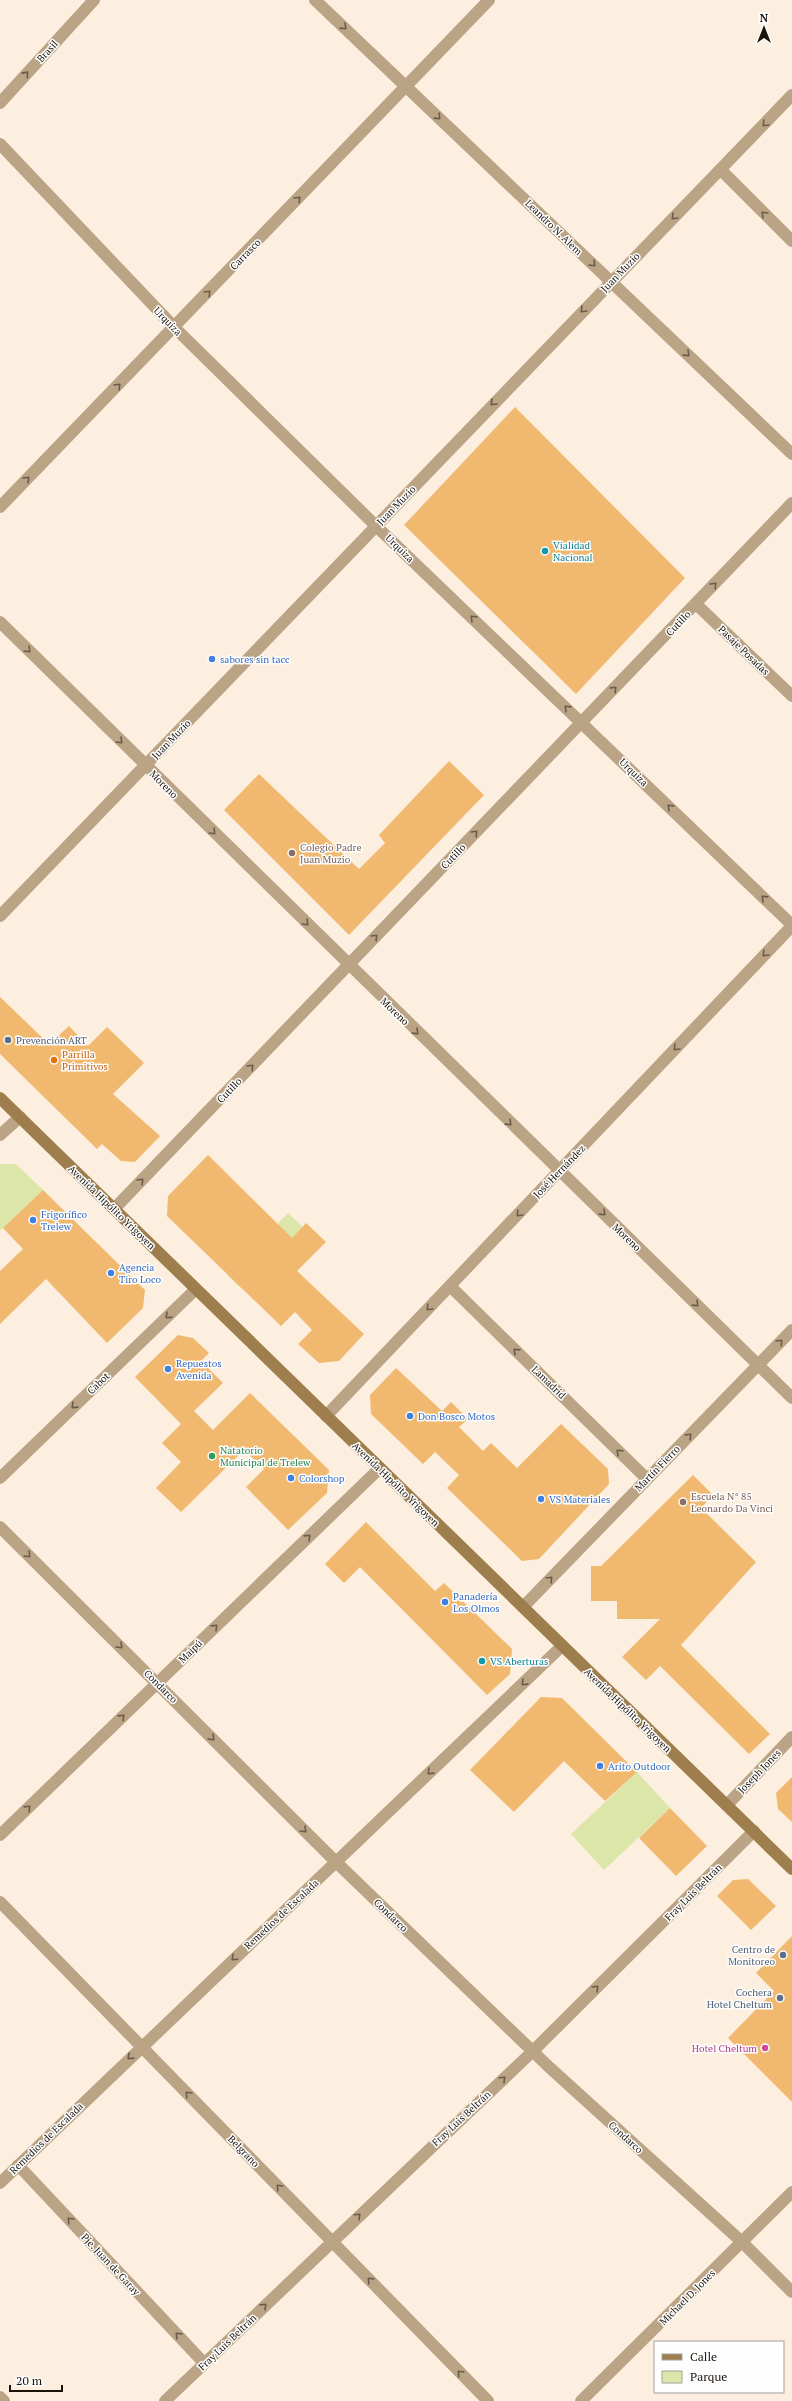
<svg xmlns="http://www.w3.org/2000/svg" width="792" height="2401" font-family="'PT Serif',serif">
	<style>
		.green { fill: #dce6a9 }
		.building { fill: #f1b96f }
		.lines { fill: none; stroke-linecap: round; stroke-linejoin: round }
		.minor { stroke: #bba485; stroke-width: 12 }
		.tertiary { stroke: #bba485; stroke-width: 12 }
		.secondary { stroke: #9f7e4e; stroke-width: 12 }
		.oneway { stroke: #6b5c48 }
		.culture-dot { fill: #0f9aa8; stroke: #fefefe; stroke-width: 1.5 }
		.shop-dot { fill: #3f7fe0; stroke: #fefefe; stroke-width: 1.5 }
		.education-dot { fill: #8d6e63; stroke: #fefefe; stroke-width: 1.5 }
		.service-dot { fill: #5c6f8a; stroke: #fefefe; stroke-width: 1.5 }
		.food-dot { fill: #e8710a; stroke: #fefefe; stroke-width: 1.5 }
		.leisure-dot { fill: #2e9e5b; stroke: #fefefe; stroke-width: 1.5 }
		.hotel-dot { fill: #d1479c; stroke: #fefefe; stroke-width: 1.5 }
		.labels { text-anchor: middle; stroke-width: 3; stroke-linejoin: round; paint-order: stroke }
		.street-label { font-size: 10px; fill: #1b140b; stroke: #fefefe }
		.culture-label { font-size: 10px; fill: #0d838f; stroke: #fefefe; text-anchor: start }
		.shop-label { font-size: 10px; fill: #366cbe; stroke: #fefefe; text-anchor: start }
		.education-label { font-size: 10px; fill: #785e54; stroke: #fefefe; text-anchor: start }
		.service-label { font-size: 10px; fill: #4e5e75; stroke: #fefefe; text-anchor: end }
		.food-label { font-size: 10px; fill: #c56008; stroke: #fefefe; text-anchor: start }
		.leisure-label { font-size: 10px; fill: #27864d; stroke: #fefefe; text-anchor: start }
		.hotel-label { font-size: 10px; fill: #b23c85; stroke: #fefefe; text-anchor: end }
	</style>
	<rect width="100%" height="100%" fill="#fcefdf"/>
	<path class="green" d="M0,1164H16L43,1190L0,1231Z
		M288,1213L303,1227L242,1289L227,1275Z
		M637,1772L670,1808L604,1870L571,1834Z"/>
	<path class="building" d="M515,407L685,578L576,694L404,525Z
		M449,761L484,795L349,935L224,810L259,774L359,869L385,843L379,835Z
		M0,997L49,1044L69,1026L88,1046L107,1027L144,1063L113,1094L160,1136L135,1162L121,1161L102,1144L97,1149L0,1054Z
		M208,1155L292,1238L306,1223L326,1242L297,1271L364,1334L339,1361L319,1363L298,1344L312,1330L295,1312L281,1326L167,1216L168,1196Z
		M43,1190L145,1290L143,1308L107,1343L46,1279L0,1324V1271L23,1249L3,1228Z
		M178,1335L193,1338L209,1353L201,1361L223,1383L194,1411L213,1430L250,1393L329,1470L327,1493L288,1530L246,1487L264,1469L244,1450L181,1512L156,1488L181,1462L162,1443L181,1424L135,1377Z
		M396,1368L442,1411L451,1402L468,1419L459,1427L483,1451L491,1443L517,1468L561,1424L608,1469L609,1484L539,1559L522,1561L447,1488L459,1475L435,1452L423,1464L371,1414L370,1395Z
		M693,1475L713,1495L701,1508L756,1562L681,1645L770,1734L749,1754L660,1666L646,1680L622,1657L660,1619H617V1601H591V1566H601Z
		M366,1522L435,1591L444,1583L512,1649L510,1674L487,1695L360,1567L344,1583L325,1564Z
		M541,1697L562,1698L637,1772L605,1801L564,1761L514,1812L470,1770Z
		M792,1777V1822L778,1809L776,1793Z
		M670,1808L707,1846L676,1876L639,1838Z
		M748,1879L776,1906L751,1930L717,1896L733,1880Z
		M792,1936V2102L728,2038L774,1991L756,1973Z"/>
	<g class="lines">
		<path class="minor" d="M315,0L792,454
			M0,103L94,0
			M0,144L175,328L376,526L792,925
			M721,170L792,241
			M0,507L489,0
			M696,604L792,696
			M0,622L792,1398
			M0,916L792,95
			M0,1135L20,1117
			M114,1209L792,503
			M450,1286L647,1479
			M326,1416L792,926
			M0,1478L196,1289
			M0,1527L336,1862L549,2067L742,2242L792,2292
			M523,1607L792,1330
			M727,1805L792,1737
			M0,1835L380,1468
			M0,1902L488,2401
			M18,2165L204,2363
			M0,2183L562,1646
			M0,2397L4,2401
			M165,2401L533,2051L754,1831"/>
		<path class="tertiary" d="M581,2401L792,2192"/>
		<path class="secondary" d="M0,1098L792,1869"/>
	</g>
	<defs><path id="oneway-chevron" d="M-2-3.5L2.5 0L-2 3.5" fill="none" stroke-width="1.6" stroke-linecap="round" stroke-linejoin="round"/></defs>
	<g class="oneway">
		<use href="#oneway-chevron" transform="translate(344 27) rotate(44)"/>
		<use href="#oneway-chevron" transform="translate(26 74) rotate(-48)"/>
		<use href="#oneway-chevron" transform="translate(438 117) rotate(44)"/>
		<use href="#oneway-chevron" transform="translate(765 124) rotate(134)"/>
		<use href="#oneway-chevron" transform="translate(298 199) rotate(-46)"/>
		<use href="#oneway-chevron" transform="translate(764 214) rotate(-135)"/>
		<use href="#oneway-chevron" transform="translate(674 217) rotate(135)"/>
		<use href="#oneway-chevron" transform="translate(593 264) rotate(44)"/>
		<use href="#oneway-chevron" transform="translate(208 293) rotate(-46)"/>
		<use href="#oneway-chevron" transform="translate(583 310) rotate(134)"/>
		<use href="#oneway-chevron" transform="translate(687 354) rotate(44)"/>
		<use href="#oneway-chevron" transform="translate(118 386) rotate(-46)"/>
		<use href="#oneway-chevron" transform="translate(493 403) rotate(134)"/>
		<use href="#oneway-chevron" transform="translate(27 479) rotate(-46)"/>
		<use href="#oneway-chevron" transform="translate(714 585) rotate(-47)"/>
		<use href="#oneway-chevron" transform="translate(473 618) rotate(-136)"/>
		<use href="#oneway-chevron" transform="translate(28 650) rotate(45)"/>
		<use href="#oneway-chevron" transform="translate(614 689) rotate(-46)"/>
		<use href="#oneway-chevron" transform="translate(567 708) rotate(-136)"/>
		<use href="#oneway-chevron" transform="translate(120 741) rotate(45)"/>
		<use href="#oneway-chevron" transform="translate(670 807) rotate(-136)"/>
		<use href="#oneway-chevron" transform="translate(213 832) rotate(45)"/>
		<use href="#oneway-chevron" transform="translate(475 833) rotate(-46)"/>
		<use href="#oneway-chevron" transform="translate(764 898) rotate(-136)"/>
		<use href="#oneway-chevron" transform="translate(306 923) rotate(45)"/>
		<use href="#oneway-chevron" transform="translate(375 937) rotate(-46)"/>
		<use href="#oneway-chevron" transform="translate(765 954) rotate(134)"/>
		<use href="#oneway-chevron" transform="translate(416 1032) rotate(44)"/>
		<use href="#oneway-chevron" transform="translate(676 1048) rotate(134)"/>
		<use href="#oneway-chevron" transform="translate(251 1067) rotate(-46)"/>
		<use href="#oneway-chevron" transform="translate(509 1123) rotate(44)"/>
		<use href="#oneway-chevron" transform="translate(141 1181) rotate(-46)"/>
		<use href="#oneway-chevron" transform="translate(603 1213) rotate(44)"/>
		<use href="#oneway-chevron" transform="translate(519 1214) rotate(134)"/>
		<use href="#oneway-chevron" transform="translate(696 1304) rotate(44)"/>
		<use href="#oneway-chevron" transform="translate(429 1308) rotate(134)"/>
		<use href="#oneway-chevron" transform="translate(168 1316) rotate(136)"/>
		<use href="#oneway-chevron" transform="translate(780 1342) rotate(-46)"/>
		<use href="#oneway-chevron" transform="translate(516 1351) rotate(-136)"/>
		<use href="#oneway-chevron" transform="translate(74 1406) rotate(136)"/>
		<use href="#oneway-chevron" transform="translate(689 1436) rotate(-46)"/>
		<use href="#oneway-chevron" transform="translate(619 1452) rotate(-136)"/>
		<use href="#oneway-chevron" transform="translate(308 1537) rotate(-44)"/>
		<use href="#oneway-chevron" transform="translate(28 1555) rotate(45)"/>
		<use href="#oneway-chevron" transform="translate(550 1579) rotate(-46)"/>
		<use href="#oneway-chevron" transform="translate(215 1627) rotate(-44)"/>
		<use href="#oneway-chevron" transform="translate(120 1646) rotate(45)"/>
		<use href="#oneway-chevron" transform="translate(524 1683) rotate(136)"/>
		<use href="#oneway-chevron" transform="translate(122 1717) rotate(-44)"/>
		<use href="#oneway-chevron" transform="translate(212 1738) rotate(45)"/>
		<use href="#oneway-chevron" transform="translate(430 1772) rotate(136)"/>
		<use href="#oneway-chevron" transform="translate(28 1808) rotate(-44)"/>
		<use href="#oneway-chevron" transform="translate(304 1830) rotate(45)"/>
		<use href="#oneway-chevron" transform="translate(234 1958) rotate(137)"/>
		<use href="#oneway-chevron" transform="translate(596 1988) rotate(-45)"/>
		<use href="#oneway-chevron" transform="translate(130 2057) rotate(136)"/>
		<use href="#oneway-chevron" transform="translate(503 2079) rotate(-43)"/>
		<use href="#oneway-chevron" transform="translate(188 2094) rotate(-134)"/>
		<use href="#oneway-chevron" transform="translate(279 2187) rotate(-134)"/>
		<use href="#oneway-chevron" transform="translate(358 2216) rotate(-43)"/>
		<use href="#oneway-chevron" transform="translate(70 2220) rotate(-133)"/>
		<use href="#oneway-chevron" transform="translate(370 2280) rotate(-134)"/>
		<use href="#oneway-chevron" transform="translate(264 2306) rotate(-44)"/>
		<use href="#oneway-chevron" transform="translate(178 2335) rotate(-133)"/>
		<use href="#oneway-chevron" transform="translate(460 2373) rotate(-134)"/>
	</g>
	<g class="culture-dot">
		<circle cx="545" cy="551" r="4"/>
		<circle cx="482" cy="1661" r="4"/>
	</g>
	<g class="shop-dot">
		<circle cx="212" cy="659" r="4"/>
		<circle cx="33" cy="1220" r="4"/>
		<circle cx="111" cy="1273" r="4"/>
		<circle cx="168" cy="1369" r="4"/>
		<circle cx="410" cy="1416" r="4"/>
		<circle cx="291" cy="1478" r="4"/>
		<circle cx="541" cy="1499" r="4"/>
		<circle cx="445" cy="1602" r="4"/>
		<circle cx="600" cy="1766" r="4"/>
	</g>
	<g class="education-dot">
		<circle cx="292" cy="853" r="4"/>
		<circle cx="683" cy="1502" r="4"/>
	</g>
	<g class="service-dot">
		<circle cx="8" cy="1040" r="4"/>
		<circle cx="783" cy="1955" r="4"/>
		<circle cx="780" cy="1998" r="4"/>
	</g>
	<circle class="food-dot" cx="54" cy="1060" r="4"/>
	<circle class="leisure-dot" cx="212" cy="1456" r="4"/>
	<circle class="hotel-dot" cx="765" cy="2048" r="4"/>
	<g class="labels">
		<g class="street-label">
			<text transform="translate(47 51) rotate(-48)" y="4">Brasil</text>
			<text transform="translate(554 227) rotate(44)" y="4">Leandro N. Alem</text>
			<text transform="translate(245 254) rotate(-46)" y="4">Carrasco</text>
			<text transform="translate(620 272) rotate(-46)" y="4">Juan Muzio</text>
			<text transform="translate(168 321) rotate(46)" y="4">Urquiza</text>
			<text transform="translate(396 505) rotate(-46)" y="4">Juan Muzio</text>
			<text transform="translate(400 548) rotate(44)" y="4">Urquiza</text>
			<text transform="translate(678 623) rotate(-46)" y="4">Cutillo</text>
			<text transform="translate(744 650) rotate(44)" y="4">Pasaje Posadas</text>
			<text transform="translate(171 739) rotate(-46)" y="4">Juan Muzio</text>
			<text transform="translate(634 772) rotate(44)" y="4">Urquiza</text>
			<text transform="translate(164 784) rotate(45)" y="4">Moreno</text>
			<text transform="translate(453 856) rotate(-46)" y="4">Cutillo</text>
			<text transform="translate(395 1011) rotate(44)" y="4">Moreno</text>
			<text transform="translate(229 1090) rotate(-46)" y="4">Cutillo</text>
			<text transform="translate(559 1171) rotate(-46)" y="4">José Hernández</text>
			<text transform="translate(112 1207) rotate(44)" y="4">Avenida Hipólito Yrigoyen</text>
			<text transform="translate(627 1237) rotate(44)" y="4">Moreno</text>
			<text transform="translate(549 1382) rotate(44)" y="4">Lamadrid</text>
			<text transform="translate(98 1383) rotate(-44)" y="4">Cabot</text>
			<text transform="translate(657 1468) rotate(-46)" y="4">Martín Fierro</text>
			<text transform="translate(396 1484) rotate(44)" y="4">Avenida Hipólito Yrigoyen</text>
			<text transform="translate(190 1651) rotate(-44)" y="4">Maipú</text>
			<text transform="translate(161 1686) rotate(45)" y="4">Condarco</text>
			<text transform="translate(628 1710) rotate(44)" y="4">Avenida Hipólito Yrigoyen</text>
			<text transform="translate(759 1771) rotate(-46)" y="4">Joseph Jones</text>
			<text transform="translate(693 1892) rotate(-45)" y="4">Fray Luis Beltrán</text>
			<text transform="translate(281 1914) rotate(-43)" y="4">Remedios de Escalada</text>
			<text transform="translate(391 1915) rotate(44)" y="4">Condarco</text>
			<text transform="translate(461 2118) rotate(-43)" y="4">Fray Luis Beltrán</text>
			<text transform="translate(626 2137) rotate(42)" y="4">Condarco</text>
			<text transform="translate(46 2138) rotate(-44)" y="4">Remedios de Escalada</text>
			<text transform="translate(244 2151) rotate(46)" y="4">Belgrano</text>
			<text transform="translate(111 2264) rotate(47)" y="4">Pje. Juan de Garay</text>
			<text transform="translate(687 2297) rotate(-45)" y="4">Michael D. Jones</text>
			<text transform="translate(227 2342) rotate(-44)" y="4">Fray Luis Beltrán</text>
		</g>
		<g class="culture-label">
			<text x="553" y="549">Vialidad<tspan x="553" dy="12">Nacional</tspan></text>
			<text x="490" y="1665">VS Aberturas</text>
		</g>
		<g class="shop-label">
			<text x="220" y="663">sabores sin tacc</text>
			<text x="41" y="1218">Frigorífico<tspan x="41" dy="12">Trelew</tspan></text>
			<text x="119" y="1271">Agencia<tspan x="119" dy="12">Tiro Loco</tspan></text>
			<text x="176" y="1367">Repuestos<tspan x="176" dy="12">Avenida</tspan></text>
			<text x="418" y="1420">Don Bosco Motos</text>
			<text x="299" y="1482">Colorshop</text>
			<text x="549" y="1503">VS Materiales</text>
			<text x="453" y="1600">Panadería<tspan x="453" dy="12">Los Olmos</tspan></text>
			<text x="608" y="1770">Arito Outdoor</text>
		</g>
		<g class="education-label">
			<text x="300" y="851">Colegio Padre<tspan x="300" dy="12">Juan Muzio</tspan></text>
			<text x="691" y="1500">Escuela N° 85<tspan x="691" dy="12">Leonardo Da Vinci</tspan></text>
		</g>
		<g class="service-label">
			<text x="16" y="1044" text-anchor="start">Prevención ART</text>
			<text x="775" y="1953">Centro de<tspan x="775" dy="12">Monitoreo</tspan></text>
			<text x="772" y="1996">Cochera<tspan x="772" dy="12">Hotel Cheltum</tspan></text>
		</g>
		<g class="food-label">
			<text x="62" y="1058">Parrilla<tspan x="62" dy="12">Primitivos</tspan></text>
		</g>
		<g class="leisure-label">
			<text x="220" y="1454">Natatorio<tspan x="220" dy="12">Municipal de Trelew</tspan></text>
		</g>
		<g class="hotel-label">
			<text x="757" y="2052">Hotel Cheltum</text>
		</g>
	</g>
	<rect x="654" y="2341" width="130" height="52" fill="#fefefe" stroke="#a3a09d"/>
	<rect x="662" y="2354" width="20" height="6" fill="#9f7e4e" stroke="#a3a09d"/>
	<text x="690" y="2361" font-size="12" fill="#1b140b">Calle</text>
	<rect x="662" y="2371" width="20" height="12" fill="#dce6a9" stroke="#a3a09d"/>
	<text x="690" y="2381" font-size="12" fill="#1b140b">Parque</text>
	<g transform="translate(764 28)" stroke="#fefefe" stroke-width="3" paint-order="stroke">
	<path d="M0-3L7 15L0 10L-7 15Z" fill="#1b140b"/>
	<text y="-6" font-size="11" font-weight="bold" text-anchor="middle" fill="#1b140b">N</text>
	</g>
	<path d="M10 2385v6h52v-6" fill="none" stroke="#1b140b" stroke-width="2"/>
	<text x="16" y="2385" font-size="12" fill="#1b140b" stroke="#fefefe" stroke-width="3" paint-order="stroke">20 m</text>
</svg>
